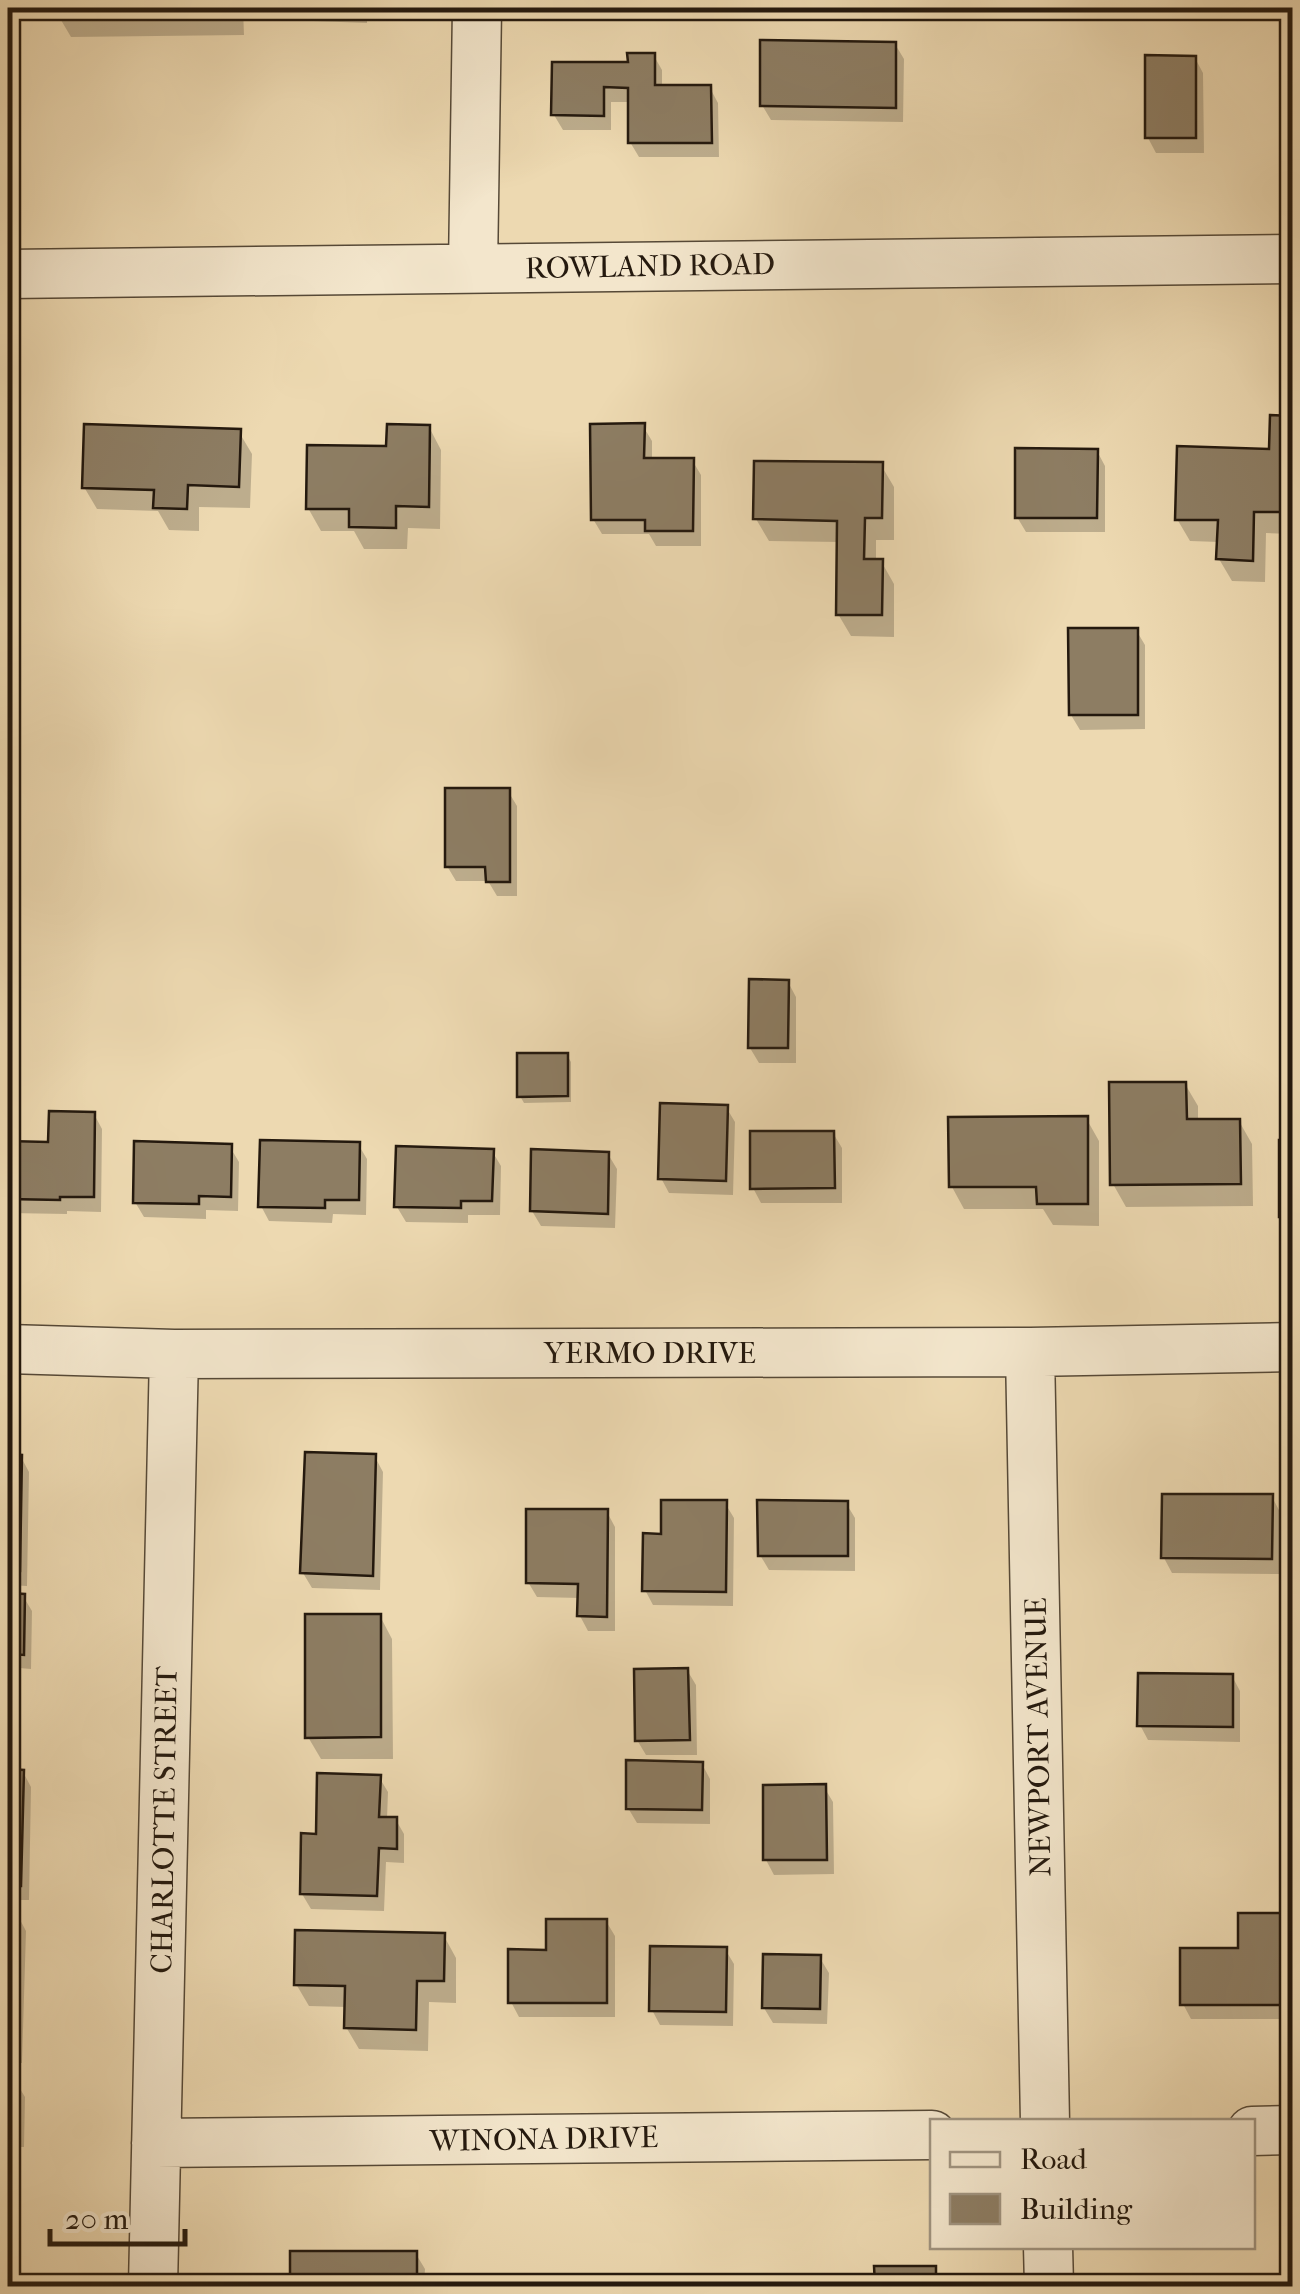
<svg xmlns="http://www.w3.org/2000/svg" width="1300" height="2294" font-family="'IM FELL French Canon',serif">
	<style>
		.shadow { fill: #0003 }
		.building { fill: #8d7d63; stroke: #24190e; stroke-width: 2.5 }
		.lines { fill: none; stroke-linecap: round; stroke-linejoin: round }
		.minor-casing { stroke: #564937; stroke-width: 51 }
		.minor { stroke: #f3e6cc; stroke-width: 48 }
		.labels { text-anchor: middle; stroke-width: 9; stroke-linejoin: round; paint-order: stroke }
		.street-label { font-size: 30px; fill: #24190e; stroke: #f3e6cc }
	</style>
	<rect width="100%" height="100%" fill="#edd9b1"/>
	<filter id="stains"><feTurbulence type="fractalNoise" baseFrequency=".002" numOctaves="4"/><feColorMatrix values="0 0 0 0 .2 0 0 0 0 .09 0 0 0 0 .02 0 0 0 .5 -.17"/></filter>
	<radialGradient id="worn" r=".72"><stop offset=".6" stop-color="#630" stop-opacity="0"/><stop offset="1" stop-color="#630" stop-opacity=".3"/></radialGradient>
	<path class="shadow" d="M58,8H243L244,35L71,37L58,15Z
		M305,8H367V23L313,21Z
		M895,44L904,59L903,122L771,120L762,105Z
		M654,56L662,70V88H710L718,103L719,157H639L630,142L631,102H611V130H563L554,115L630,65Z
		M1195,58L1203,73L1204,153H1156L1148,138Z
		M1272,418H1292V534L1266,533L1265,582L1232,581L1219,559V542L1190,541L1177,519L1272,452Z
		M643,426L652,441V461L692,460L701,475V546H656L649,534H602L593,519Z
		M429,427L441,450L440,529L408,528L407,549H364L354,531H321L308,508L389,448Z
		M239,432L252,454L250,508L199,507V531L169,530L158,511L97,509L84,487Z
		M1097,451L1105,466V532H1026L1017,517Z
		M881,465L894,487V540H876V561H881L894,584V637L851,636L838,614L839,542L769,541L756,519Z
		M1136,630L1145,645V729L1080,730L1071,715Z
		M508,791L517,806V896H497L488,881H456L447,866Z
		M788,982L796,997V1063H759L750,1048Z
		M567,1055L571,1062V1102L524,1103L520,1096Z
		M1185,1084L1198,1106V1122L1239,1121L1252,1144L1253,1206L1126,1207L1113,1184Z
		M726,1107L735,1122L733,1195L669,1193L661,1178Z
		M94,1114L102,1129L101,1212L67,1211V1214L8,1213V1144H51Z
		M1086,1118L1099,1141V1226L1053,1225L1043,1209H964L952,1187Z
		M833,1133L842,1148V1203H761L753,1188Z
		M1281,1143H1292V1232H1290L1282,1217Z
		M358,1144L367,1159L366,1215L333,1214L332,1223L269,1221L261,1206Z
		M230,1147L239,1162L238,1211L206,1210V1219L144,1217L135,1202Z
		M492,1151L501,1166L500,1215H468V1223L406,1222L397,1207Z
		M608,1154L617,1169L615,1228L541,1226L532,1211Z
		M8,1457H21L29,1472L27,1586L8,1585Z
		M375,1457L383,1472L380,1590L312,1588L303,1573Z
		M1272,1497L1280,1512V1574L1172,1573L1164,1558Z
		M725,1503L734,1518L733,1606L653,1605L645,1590Z
		M846,1503L855,1518V1571L769,1570L760,1555Z
		M607,1512L615,1527V1631H588L580,1616V1598L537,1597L528,1582Z
		M8,1596H23L32,1611L31,1669L19,1668L17,1740H8Z
		M380,1616L392,1639L393,1759H321L308,1737Z
		M687,1670L696,1685L697,1755H646L637,1740Z
		M1232,1676L1240,1691V1742L1148,1740L1140,1725Z
		M702,1764L710,1779V1824L637,1823L628,1808Z
		M8,1772H23L31,1787L29,1900H8Z
		M379,1777L388,1792L387,1819L396,1820L404,1834V1863L386,1862L384,1911L311,1909L302,1894L319,1836Z
		M824,1787L833,1802L834,1874L774,1875L766,1860Z
		M8,1915L18,1916L26,1931L22,2063H8Z
		M1281,1915L1289,1930L1292,2019H1191L1183,2004Z
		M606,1921L615,1936V2017H519L511,2002L549,1952Z
		M444,1936L456,1958V2003L429,2002L428,2051L359,2049L346,2027L347,2007L309,2006L296,1984Z
		M725,1949L734,1964L733,2026L660,2025L652,2010Z
		M820,1958L829,1973L827,2024L773,2023L764,2008Z
		M8,2082H16L25,2097L24,2147H19L17,2228L8,2227Z
		M8,2237L16,2252V2286H8Z
		M293,2253L416,2254L425,2269L424,2286H293Z
		M935,2268L943,2286H877V2269Z"/>
	<path class="building" d="M56,8H232V13L56,15Z
		M760,40L896,42V108L760,106Z
		M627,53H655V85H711L712,143H628V88L604,87V116L551,115L552,62H628Z
		M1145,55L1196,56V138H1145Z
		M1270,415L1292,416V512H1254L1253,561L1216,559L1218,520H1175L1177,446L1269,449Z
		M645,423L644,458H694L693,531H645V520H591L590,424Z
		M84,424L241,429L239,487L188,485L187,509L153,508L154,490L82,488Z
		M387,424L430,425L429,507L396,506V528L349,527V509H306L307,445L386,446Z
		M1015,448L1098,449L1097,518H1015Z
		M754,461L883,462L882,518H865L864,559H883L882,615H836L837,521L753,519Z
		M1292,538V639H1290Z
		M1068,628H1138V715H1069Z
		M445,788H510V882H486L485,867H445Z
		M749,979L789,980L788,1048H748Z
		M517,1053H568V1096L517,1097Z
		M1109,1082H1186L1187,1119H1240L1241,1184L1110,1185Z
		M660,1103L728,1105L726,1181L658,1179Z
		M49,1111L95,1112L94,1197H60V1200L8,1199V1141L48,1142Z
		M1088,1116V1204H1037L1036,1187H949L948,1117Z
		M750,1131H834L835,1188L750,1189Z
		M260,1140L360,1142L359,1200H325V1208L258,1207Z
		M1279,1140H1292V1217H1279Z
		M134,1141L232,1144L231,1197L199,1196V1204L133,1203Z
		M396,1146L494,1149L492,1201H461V1208L394,1207Z
		M531,1149L609,1152L608,1214L530,1211Z
		M305,1452L376,1454L373,1576L300,1573Z
		M8,1454L22,1455L20,1571H8Z
		M1162,1494H1273L1272,1559L1161,1558Z
		M661,1500H727L726,1592L642,1591L643,1533L661,1534Z
		M757,1500L848,1501V1556H758Z
		M526,1509H608L607,1617L577,1616L578,1584L526,1583Z
		M8,1593L25,1594L24,1655L12,1654L10,1726H8Z
		M305,1614H381V1737L305,1738Z
		M688,1668L690,1740L635,1741L634,1669Z
		M1138,1673L1233,1674V1727L1137,1726Z
		M626,1760L703,1762L702,1810L626,1809Z
		M8,1769L24,1770L21,1886H8Z
		M317,1773L381,1775L379,1817H397V1849L379,1848L377,1896L300,1894L301,1833L316,1834Z
		M826,1784L827,1860H763V1785Z
		M8,1913H19L15,2049H8Z
		M1238,1913H1282V1971H1292V2005H1180V1948H1238Z
		M546,1919H607V2003H508V1949L546,1950Z
		M295,1930L445,1933L444,1981H417L416,2030L344,2028L345,1986L294,1985Z
		M650,1946L727,1947L726,2012L649,2011Z
		M763,1954L821,1955L820,2009L762,2008Z
		M8,2079L18,2080L17,2133H12L10,2213H8Z
		M290,2251H417V2286H290Z
		M874,2266H936V2286H875Z
		M1158,2283L1251,2284V2286H1158Z"/>
	<g class="lines">
		<g class="minor-casing">
			<path id="minor" d="M473,268L477,8
				M8,274L1292,259
				M8,1349L174,1354L1030,1352L1292,1347
				M1030,1352L1045,2122
				M1252,2131L1292,2130
				M156,2143L932,2135
				M1048,2246L1049,2286
				M153,2286L174,1354"/>
		</g>
		<use href="#minor" class="minor"/>
	</g>
	<g class="labels">
		<g class="street-label">
			<text transform="translate(650 266) rotate(-1)" y="10">ROWLAND ROAD</text>
			<text x="650" y="1363">YERMO DRIVE</text>
			<text transform="translate(1038 1737) rotate(-91)" y="10">NEWPORT AVENUE</text>
			<text transform="translate(164 1820) rotate(-89)" y="10">CHARLOTTE STREET</text>
			<text transform="translate(544 2139) rotate(-1)" y="10">WINONA DRIVE</text>
		</g>
	</g>
	<rect width="1300" height="2294" fill="none" stroke="#edd9b1" stroke-width="40"/>
	<rect x="10" y="10" width="1280" height="2274" fill="none" stroke="#24190e" stroke-width="5"/>
	<rect x="20" y="20" width="1260" height="2254" fill="none" stroke="#24190e" stroke-width="2.5"/>
	<rect x="930" y="2119" width="325" height="130" fill="#f3e6cc" stroke="#a09480" stroke-width="2.5"/>
	<rect x="950" y="2152" width="50" height="15" fill="#f3e6cc" stroke="#a09480" stroke-width="2.5"/>
	<text x="1020" y="2169" font-size="30" fill="#24190e">Road</text>
	<rect x="950" y="2194" width="50" height="30" fill="#8d7d63" stroke="#a09480" stroke-width="2.5"/>
	<text x="1020" y="2219" font-size="30" fill="#24190e">Building</text>
	<path d="M50 2229v15h135v-15" fill="none" stroke="#24190e" stroke-width="5"/>
	<text x="65" y="2229" font-size="30" fill="#24190e" stroke="#f3e6cc" stroke-width="8" paint-order="stroke">20 m</text>
	<rect width="100%" height="100%" filter="url(#stains)"/>
	<rect width="100%" height="100%" fill="url(#worn)"/>
</svg>
